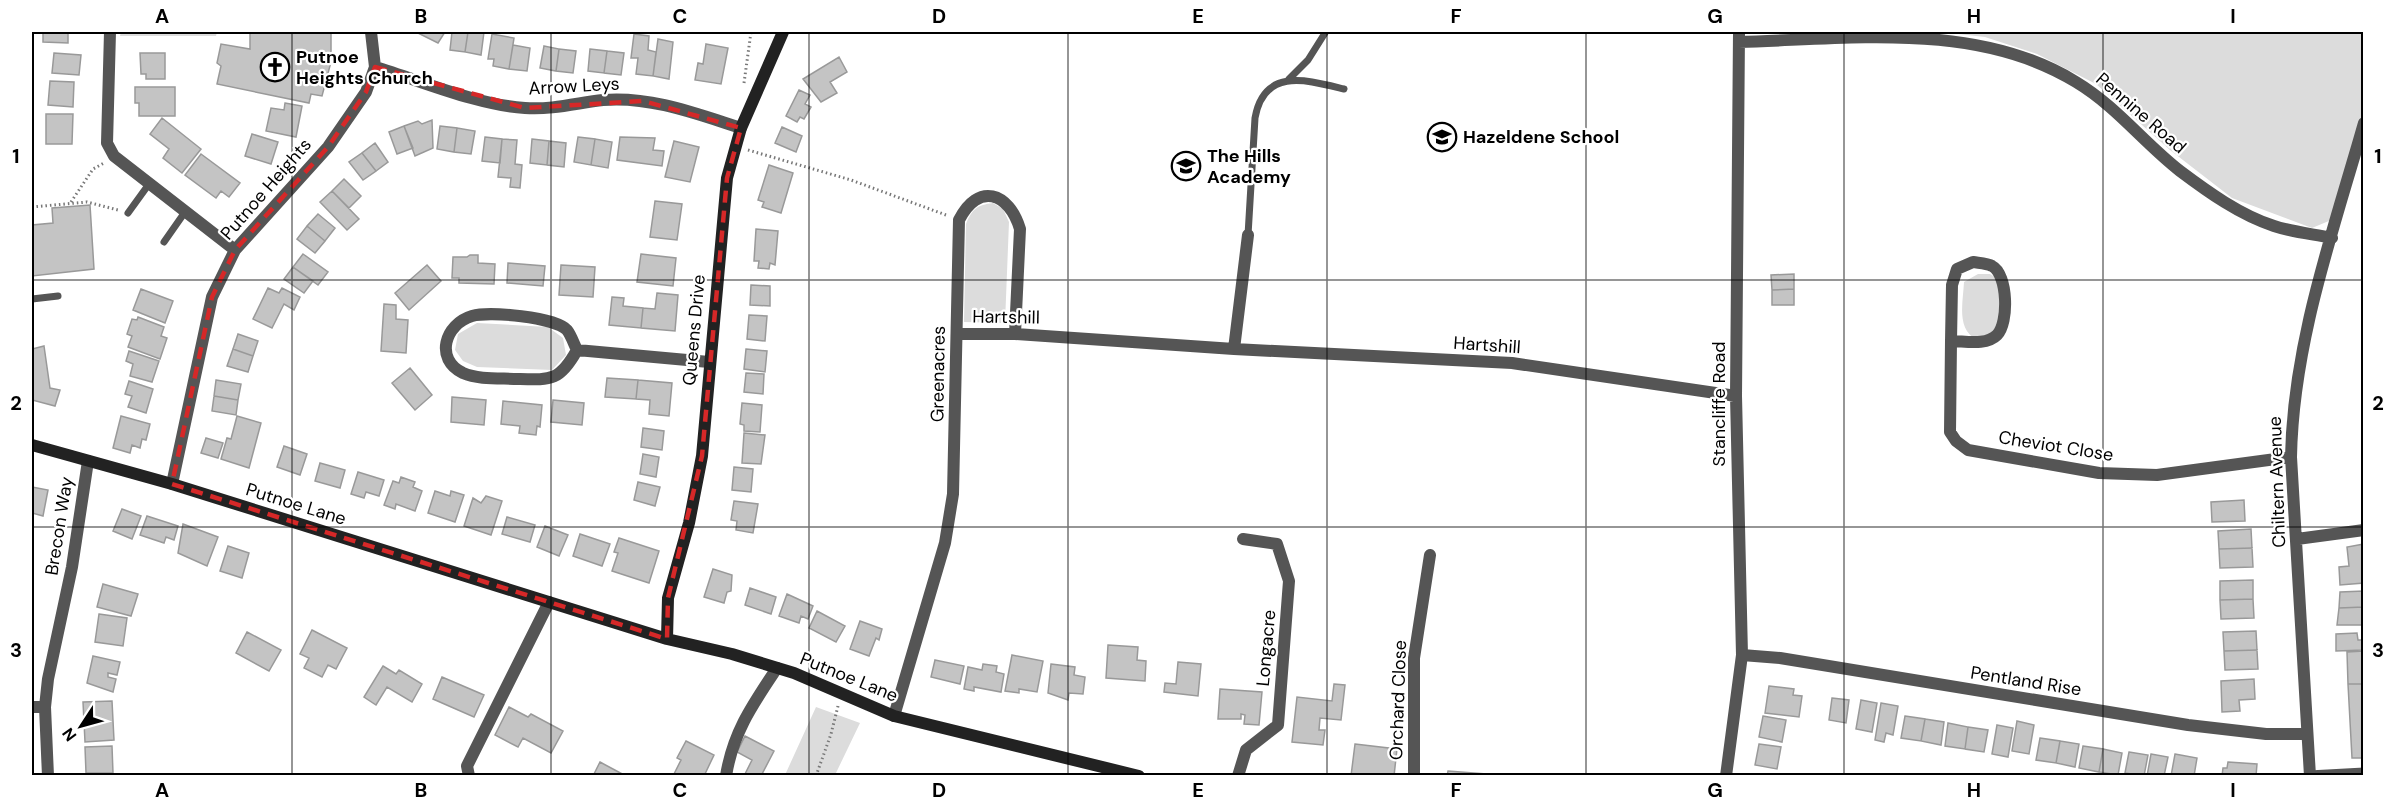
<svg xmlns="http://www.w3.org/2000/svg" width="2395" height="807" font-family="'DM Sans',sans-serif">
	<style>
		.green { fill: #dcdcdc }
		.building { fill: #c4c4c4; stroke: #999; stroke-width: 1.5 }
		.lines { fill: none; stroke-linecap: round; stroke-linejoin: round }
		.path { stroke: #777; stroke-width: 3; stroke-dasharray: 1.5 3; stroke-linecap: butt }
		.lane { stroke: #555; stroke-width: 7 }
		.street { stroke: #555; stroke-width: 12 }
		.secondary { stroke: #222; stroke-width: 12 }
		.marked { fill: none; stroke: #d62828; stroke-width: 4.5; stroke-dasharray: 12 8; stroke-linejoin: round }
		.grid { fill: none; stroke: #000; stroke-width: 1.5; stroke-opacity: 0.55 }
		.labels { text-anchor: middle; stroke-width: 4.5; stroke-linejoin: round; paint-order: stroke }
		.poi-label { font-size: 18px; font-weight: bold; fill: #000; stroke: #fff; text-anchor: start }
		.street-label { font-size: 18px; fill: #000; stroke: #fff }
		.neatline { fill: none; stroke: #000; stroke-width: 2 }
		.grid-label { font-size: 20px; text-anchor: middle; font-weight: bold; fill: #000 }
	</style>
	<rect width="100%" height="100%" fill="#fff"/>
	<path class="green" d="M121,32H217L216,36H120Z
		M1941,32H2363V111L2336,218L2312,228L2232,198L2170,150L2096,84L2037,54L1985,37Z
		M993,203L1003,209L1009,222L1005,323L964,322L966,224C972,209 977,205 993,203Z
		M1978,274H1990L2000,280L2001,330L1977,340C1956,329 1963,303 1964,282Z
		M477,323L548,327L563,338L566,355L552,370L477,367L463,361L455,350L458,334Z
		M816,707L860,723L835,775H785Z"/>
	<path class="building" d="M43,32H68V43L43,42Z
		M250,32H331V62L322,96L311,94L309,103L217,84L221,66L217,63L221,44L250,49Z
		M416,32H445L438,43Z
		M452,32H468L465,52L450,50Z
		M468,32H484L481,55L465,52Z
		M492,34L514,38L509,69L493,66L494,59H488Z
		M634,34L649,36L648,50L656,52L653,76L636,74L638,58H631Z
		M658,39L673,42L669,79L653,76Z
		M706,44L728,48L721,84L695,80L698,63L703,64Z
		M513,45L530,48L527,71L509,69Z
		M544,46L559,49L556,71L540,68Z
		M559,49L576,51L573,73L556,71Z
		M590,49L607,51L604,73L588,71Z
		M607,51L624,53L621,75L604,73Z
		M54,53L81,55L79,75L52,73Z
		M140,53H165V79H146V74H141Z
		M839,57L847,72L830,82L837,93L821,102L803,79Z
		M50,81L74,82L73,107L48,105Z
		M135,87H175V116H139V103H135Z
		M799,90L810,95L805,104L811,107L804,119L800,117L797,122L786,116Z
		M285,103L302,106L296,137L266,131L271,108L284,110Z
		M46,114H73L72,144H46Z
		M162,118L201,149L182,173L163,158L169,149L150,134Z
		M432,120L433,148L415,156L404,126L418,121L422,124Z
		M404,126L413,148L397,154L389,132Z
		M440,126L457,128L454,152L437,149Z
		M782,127L802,136L796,152L775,143Z
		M457,128L475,131L471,154L454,152Z
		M252,134L278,142L271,164L245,156Z
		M485,137L502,139L500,163L482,161Z
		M578,137L595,139L591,165L574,162Z
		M620,137L655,138L653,150L664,151L662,166L617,160Z
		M502,139L517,140L515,164L522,165L520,188L510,187L511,178L498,177Z
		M532,139L549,141L547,165L530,163Z
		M595,139L612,142L608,168L591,165Z
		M549,141L566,143L564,167L547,165Z
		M674,141L699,147L690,182L665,177Z
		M375,143L388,162L376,171L362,153Z
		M362,153L376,171L363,180L349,162Z
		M201,154L240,183L229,197L221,191L216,198L185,175Z
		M769,165L793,173L781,213L762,207L764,202L758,200Z
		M344,179L361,196L349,208L332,191Z
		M332,191L359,219L347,230L320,202Z
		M655,201L682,204L677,240L650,237Z
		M90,205L94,269L32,276V225L53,223L52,208Z
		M318,214L335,228L325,241L307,226Z
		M307,226L325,241L315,253L297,239Z
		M756,229L778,231L775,265L770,263L769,269L758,268L759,261H754Z
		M303,254L328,272L318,285L293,267Z
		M641,254L676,258L673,286L637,282Z
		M470,255H478V263L495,264L494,284L459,283V278H452L453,257H467Z
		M508,263L545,266L543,286L507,283Z
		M427,265L441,281L409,310L395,293Z
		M561,265L595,267L593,297L559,295Z
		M293,267L313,281L304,293L284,279Z
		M1794,274V289L1772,290L1771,275Z
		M751,285L770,286V306L750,305Z
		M268,288L279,293L282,288L300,297L294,310L284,304L272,328L253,319Z
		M141,289L173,301L165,323L133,310Z
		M1794,289V305H1772V290Z
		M657,293L678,295L675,331L641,328L643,308L655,309Z
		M612,297L624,298L623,306L643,308L641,328L609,325Z
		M384,304L396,305V319L408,320L406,353L381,351Z
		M749,315L767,316L765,341L747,339Z
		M138,317L164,327L161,336L167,338L160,359L128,347L132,336L127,334L132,319L137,320Z
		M238,334L258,341L253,356L233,349Z
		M44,346L50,388L60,390L55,406L32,400V349Z
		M233,349L253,356L248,372L227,366Z
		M746,349L767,351L765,372L744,369Z
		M129,351L159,361L152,382L130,376L133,364L126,361Z
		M410,368L432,395L415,410L392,383Z
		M746,373L764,374L763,394L744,392Z
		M607,378L638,380L636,399L605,397Z
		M216,380L241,384L238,400L214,396Z
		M638,380L672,383L669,416L649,414L650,400L636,399Z
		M129,381L153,389L146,413L128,407L132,396L125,394Z
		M214,396L238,400L236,415L212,411Z
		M452,397L486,400L484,425L451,422Z
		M553,400L584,403L582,425L551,422Z
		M503,401L542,405L540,427L537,426L536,435L519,433L520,426L501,424Z
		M742,403L762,405L760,432L744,431V425L740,424Z
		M121,416L150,424L146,440L142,439L140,448L132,445L130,453L113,448Z
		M237,416L261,423L249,468L221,459L227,438L231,439Z
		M643,428L664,431L662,450L641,447Z
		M744,433L765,435L761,464L742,463Z
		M206,438L223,443L218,458L201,453Z
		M284,446L307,454L300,475L277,467Z
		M643,454L659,457L656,477L640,474Z
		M320,463L345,470L340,488L315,481Z
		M734,467L753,469L751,492L732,490Z
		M358,472L384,480L379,496L366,492L364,498L351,494Z
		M401,477L415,482L413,487L422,491L415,511L396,504L395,509L384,505L393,481L399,483Z
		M638,482L660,487L655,506L634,500Z
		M32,487L48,490L43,516L32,513Z
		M435,491L450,496L451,491L464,495L455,522L428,513Z
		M486,496L502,501L491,535L464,526L473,498L481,503Z
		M2244,500L2245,521L2212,522L2211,502Z
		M734,501L758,504L753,533L736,530L737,521L731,520Z
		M122,509L141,516L132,539L113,531Z
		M147,516L178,526L174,540L166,537L164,543L140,535Z
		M507,517L535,525L530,542L502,534Z
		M183,524L218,537L207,566L178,553Z
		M545,526L568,535L559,556L537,547Z
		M2251,529L2252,548L2219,549L2218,531Z
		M580,534L610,544L602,566L573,556Z
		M619,538L659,551L649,583L612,571L618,553L614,552Z
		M2364,544V583L2340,585L2339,567L2349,566L2347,547Z
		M228,546L249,553L242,578L220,571Z
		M2252,548L2253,567L2220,568L2219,549Z
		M713,569L732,575L731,591L727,592L724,603L704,597Z
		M2253,580V599L2220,600V581Z
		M103,584L138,594L131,616L97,607Z
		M750,588L776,597L771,614L745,605Z
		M2364,591V607L2339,608L2340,592Z
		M787,594L813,606L808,619L801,616L799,623L779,616Z
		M2253,599L2254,618L2221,619L2220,600Z
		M2364,607V625H2337L2339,608Z
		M817,611L845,626L836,642L809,628Z
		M99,614L127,618L123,646L95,642Z
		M860,621L882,629L879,640L876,638L869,656L850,649Z
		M312,630L347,648L336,669L328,665L322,677L304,668L309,658L300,654Z
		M2256,631L2257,650L2224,651L2223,632Z
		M247,632L281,650L269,671L236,653Z
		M2357,633L2358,640H2364V650L2336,651V634Z
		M1108,645L1138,647L1137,660L1146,661L1145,681L1106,678Z
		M2257,650L2258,669L2225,670L2224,651Z
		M2364,651V684H2348L2347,652Z
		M1012,655L1043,661L1037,692L1019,689V693L1005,691Z
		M93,656L120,662L117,675L108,673V677L116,679L113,692L87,683Z
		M935,660L964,666L960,684L931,677Z
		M1178,662L1201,664L1198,696L1164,692L1165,683L1176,684Z
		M983,664L997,666L996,672L1004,674L1001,692L974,687V691L964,689L968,667L982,670Z
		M1051,664L1075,667L1074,675L1085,677L1083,694L1069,693L1068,700L1048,693Z
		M383,666L396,674L399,670L422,684L412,702L387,687L376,705L364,697Z
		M442,677L484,695L474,717L433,699Z
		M2254,679L2255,699L2239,700L2240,711L2222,712L2221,681Z
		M1334,684L1345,685L1341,720L1320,718L1319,730H1325L1323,745L1292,742L1297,697L1332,701Z
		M2348,684H2364V758H2352Z
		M1769,686L1794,689L1793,695L1802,696L1799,717L1765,713Z
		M1220,689L1262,692L1259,725L1244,724L1245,715L1241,714V719H1218Z
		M1832,698L1849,700L1846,723L1829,720Z
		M1861,700L1877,703L1872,732L1856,729Z
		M112,701L114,740L85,742L83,702Z
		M1881,703L1898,706L1893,735L1886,733L1884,742L1875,740Z
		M509,707L528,717L531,714L563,731L551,753L523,738L518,747L495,735Z
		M1763,716L1786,720L1782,742L1759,737Z
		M1905,716L1925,719L1921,741L1901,738Z
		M1925,719L1944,722L1941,745L1921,741Z
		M2017,721L2034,725L2029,754L2012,751Z
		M1948,723L1968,727L1965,749L1945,746Z
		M1997,725L2013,728L2008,757L1992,754Z
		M1968,727L1988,730L1984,752L1965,749Z
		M745,736L774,751L761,776H744L752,760L737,752Z
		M2040,738L2060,741L2056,763L2036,760Z
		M686,741L714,755L704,776H673L681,760L677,758Z
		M2060,741L2079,744L2075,767L2056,763Z
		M1355,744L1397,749L1394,776H1351Z
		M1759,744L1781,747L1777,769L1755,765Z
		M112,746L113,773H86L85,747Z
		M2083,746L2103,749L2099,772L2079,768Z
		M2103,749L2122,753L2118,775L2099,772Z
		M2129,752L2148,755L2144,776L2125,773Z
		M2151,754L2168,757L2164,776H2147Z
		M2175,754L2197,758L2194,776H2171Z
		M600,762L626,776H593Z
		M2228,762L2257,764L2256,776H2222L2223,768H2227Z
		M1448,771L1486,774V776H1447Z"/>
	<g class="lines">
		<path class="path" d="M744,83L751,32
			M748,150L851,180L946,215
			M71,202L93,169L104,163
			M32,207L87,202L118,210
			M816,776L831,734L838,706"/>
		<path class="lane" d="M1289,79L1308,60L1325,33
			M128,213L149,184
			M1248,235L1255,118C1264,67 1307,80 1344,89
			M164,242L185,212
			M32,299L58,296
			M2309,774L2364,771"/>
		<path class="street" d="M110,32L107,143L114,156L235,250
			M1739,42C1850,39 1977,21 2076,82C2116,106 2144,143 2180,171C2208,192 2240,215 2274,226C2292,232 2313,234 2332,238
			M375,67C422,81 477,105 525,108C552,110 577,103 603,100C651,96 697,114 741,128
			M1973,262C1979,263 1987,263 1992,266C2008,274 2009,323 1997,335C1986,346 1965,341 1951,341L1952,285L1957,269Z
			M957,334H1015L1234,349L1512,363L1736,396
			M1951,341L1950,432L1956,441L1968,450L2099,473L2157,475L2291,457
			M1234,349L1248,235
			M577,350C574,344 571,335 567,330C555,317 489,311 472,316C445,324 434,359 463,373C479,380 500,378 518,379C551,380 560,381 577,350L709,362
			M172,484L212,297L235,250L328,147L366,92L375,67L371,32
			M2297,539L2364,530
			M1742,655L1780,658L2188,725L2266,734H2306
			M32,707H45
			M894,716L945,543L953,494L959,220C978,182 1009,192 1020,229L1015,334
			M48,776L45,707L48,679L72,567L88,461
			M469,776L467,766L549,602
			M726,776C733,732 753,704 777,668
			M1238,776L1246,750L1278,725L1289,581L1277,544L1243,539
			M1414,776V658L1430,555
			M1726,776L1742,655L1736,396L1739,32
			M2310,776L2291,457C2293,343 2333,232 2364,123"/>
		<path class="secondary" d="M32,445L172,484L667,639L732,654L794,673L894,716L1139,776
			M667,639L668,598L689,523L702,456L727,178L741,128L783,32"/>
	</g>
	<path class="marked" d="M375,67L525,108L643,101L741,128L727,178L702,456L668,598L667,639L172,484L212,297L235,250L328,147L366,92Z"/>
	<path class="grid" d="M292,32V776M551,32V776M809,32V776M1068,32V776M1327,32V776M1586,32V776M1844,32V776M2103,32V776M32,280H2364M32,527H2364"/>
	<defs>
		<g id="church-ring" transform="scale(1.5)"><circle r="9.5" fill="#fff" stroke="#000" stroke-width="1.5"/><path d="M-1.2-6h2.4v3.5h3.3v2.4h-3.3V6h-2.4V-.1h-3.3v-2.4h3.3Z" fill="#000"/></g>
		<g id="school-ring" transform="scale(1.5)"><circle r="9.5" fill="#fff" stroke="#000" stroke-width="1.5"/><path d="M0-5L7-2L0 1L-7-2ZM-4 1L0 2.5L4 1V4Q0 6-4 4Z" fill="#000"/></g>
	</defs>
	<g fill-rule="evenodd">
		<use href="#church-ring" x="275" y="67"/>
		<use href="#school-ring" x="1442" y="137"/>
		<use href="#school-ring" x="1186" y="166"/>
	</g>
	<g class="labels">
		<g class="poi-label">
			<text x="296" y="63">Putnoe<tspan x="296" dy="21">Heights Church</tspan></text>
			<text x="1463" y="143">Hazeldene School</text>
			<text x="1207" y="162">The Hills<tspan x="1207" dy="21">Academy</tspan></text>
		</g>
		<g class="street-label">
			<text transform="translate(574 86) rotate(-3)" y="6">Arrow Leys</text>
			<text transform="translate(2141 113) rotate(41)" y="6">Pennine Road</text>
			<text transform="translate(266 189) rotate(-49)" y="6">Putnoe Heights</text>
			<text transform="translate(1006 317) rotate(1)" y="6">Hartshill</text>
			<text transform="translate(694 330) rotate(-85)" y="6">Queens Drive</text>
			<text transform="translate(1487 345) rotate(4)" y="6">Hartshill</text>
			<text transform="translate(938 374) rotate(-89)" y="6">Greenacres</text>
			<text transform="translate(1719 404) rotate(-90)" y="6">Stancliffe Road</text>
			<text transform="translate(2056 446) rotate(9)" y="6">Cheviot Close</text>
			<text transform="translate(2277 482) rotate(-92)" y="6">Chiltern Avenue</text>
			<text transform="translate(296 504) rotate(17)" y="6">Putnoe Lane</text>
			<text transform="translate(59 526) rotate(-81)" y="6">Brecon Way</text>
			<text transform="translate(1266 648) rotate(-85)" y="6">Longacre</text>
			<text transform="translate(849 677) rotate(22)" y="6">Putnoe Lane</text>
			<text transform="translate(2026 681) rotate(9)" y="6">Pentland Rise</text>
			<text transform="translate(1398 700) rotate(-88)" y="6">Orchard Close</text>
		</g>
	</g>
	<rect width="2395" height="807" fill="none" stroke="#ffffff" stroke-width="66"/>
	<g transform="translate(81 726) rotate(234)" stroke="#ffffff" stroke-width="4.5" paint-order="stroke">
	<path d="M0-4.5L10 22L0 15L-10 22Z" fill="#000000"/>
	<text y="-9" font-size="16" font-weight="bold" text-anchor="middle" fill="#000000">N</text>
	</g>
	<rect x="33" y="33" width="2329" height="741" class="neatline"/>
	<g class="grid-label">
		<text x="162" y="23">A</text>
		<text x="421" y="23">B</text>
		<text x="680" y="23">C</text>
		<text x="939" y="23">D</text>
		<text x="1198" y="23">E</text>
		<text x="1456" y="23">F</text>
		<text x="1715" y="23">G</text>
		<text x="1974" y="23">H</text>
		<text x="2233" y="23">I</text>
		<text x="16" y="163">1</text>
		<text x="2378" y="163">1</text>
		<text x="16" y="410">2</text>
		<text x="2378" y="410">2</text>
		<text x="16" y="657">3</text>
		<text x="2378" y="657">3</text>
		<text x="162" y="797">A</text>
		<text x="421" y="797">B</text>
		<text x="680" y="797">C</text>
		<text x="939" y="797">D</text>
		<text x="1198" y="797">E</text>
		<text x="1456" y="797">F</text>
		<text x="1715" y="797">G</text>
		<text x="1974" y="797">H</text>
		<text x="2233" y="797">I</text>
	</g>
</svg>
